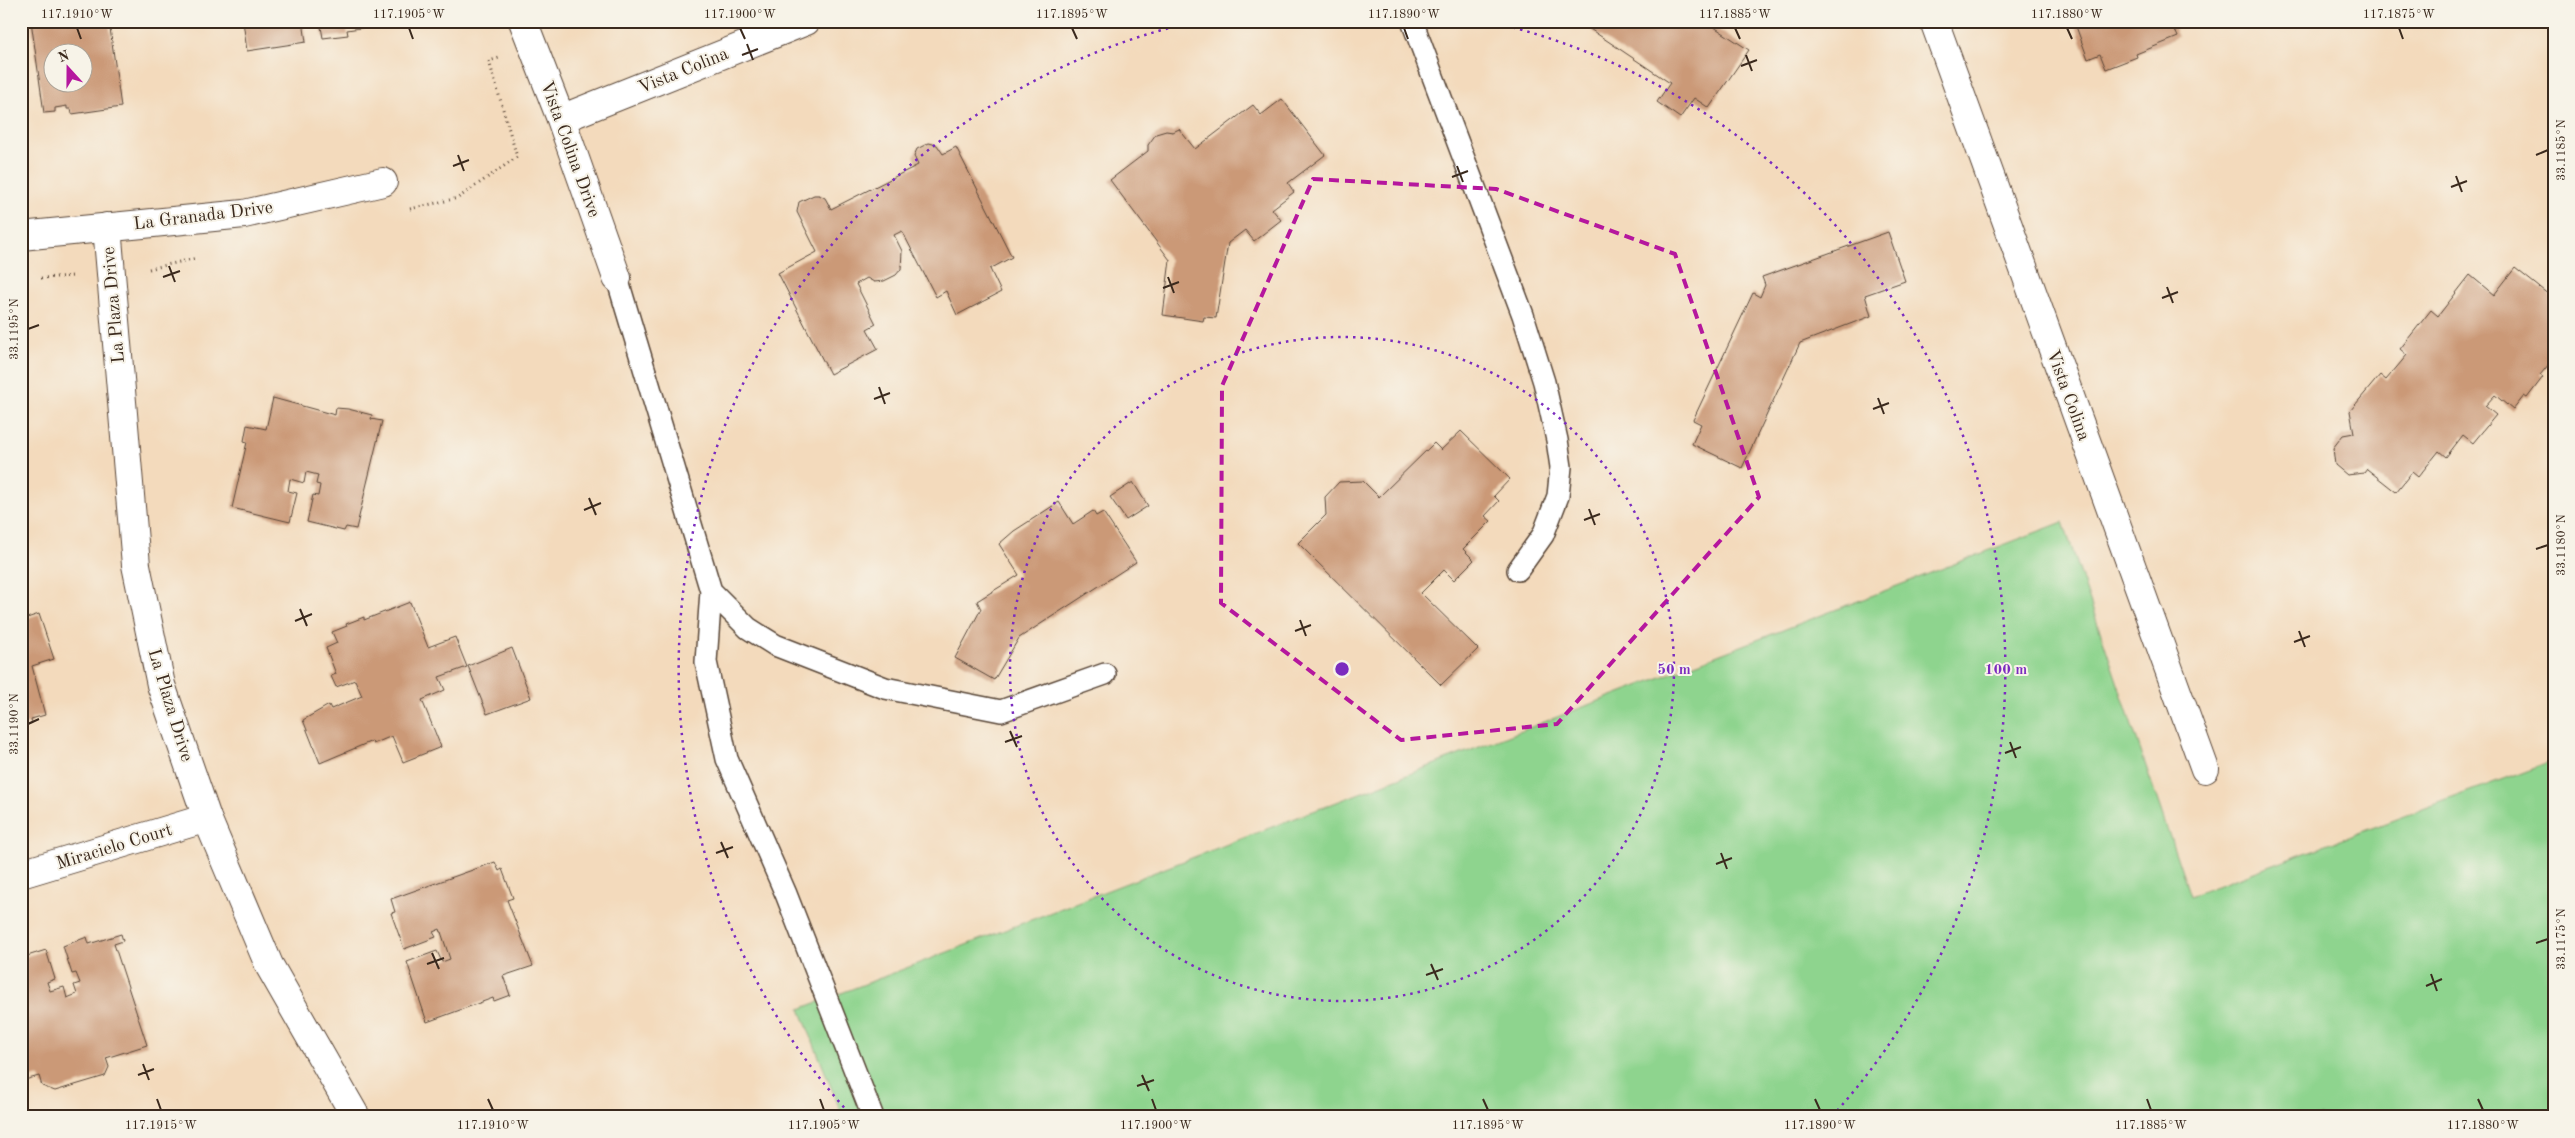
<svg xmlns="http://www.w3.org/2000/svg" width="2575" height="1138" font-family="'Old Standard TT',serif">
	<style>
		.green { fill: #8ed48e; stroke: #647f56 }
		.building { fill: #cb9977; fill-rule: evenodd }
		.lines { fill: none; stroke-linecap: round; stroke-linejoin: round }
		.lane-casing { stroke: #574436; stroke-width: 24 }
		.street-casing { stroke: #574436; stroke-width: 30 }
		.path { stroke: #574436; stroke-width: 3; stroke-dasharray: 1 4; stroke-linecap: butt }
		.lane { stroke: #fff; stroke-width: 21 }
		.street { stroke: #fff; stroke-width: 28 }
		.marked { fill: none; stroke: #b5179e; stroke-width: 4; stroke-dasharray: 10 6; stroke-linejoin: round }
		.ticks { fill: none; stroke: #3b2a1e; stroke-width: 2 }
		.ring { fill: none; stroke: #7b2cbf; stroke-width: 2.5; stroke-dasharray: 2.5 5 }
		.labels { text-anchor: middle; stroke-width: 4; stroke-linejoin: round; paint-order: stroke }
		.street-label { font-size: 18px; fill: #3b2a1e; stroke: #f7f3e8 }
		.centre { fill: #7b2cbf; stroke: #f7f3e8; stroke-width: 2.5 }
		.ring-label { font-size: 15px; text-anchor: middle; font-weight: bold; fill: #7b2cbf; stroke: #f7f3e8; stroke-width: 4; stroke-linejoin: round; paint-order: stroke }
		.neatline { fill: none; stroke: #3b2a1e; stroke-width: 2 }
		.ticks-label { font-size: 12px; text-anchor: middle; fill: #3b2a1e }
	</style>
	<rect width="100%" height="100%" fill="#f7f3e8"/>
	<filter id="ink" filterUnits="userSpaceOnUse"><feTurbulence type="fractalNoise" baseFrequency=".02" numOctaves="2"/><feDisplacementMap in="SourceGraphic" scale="10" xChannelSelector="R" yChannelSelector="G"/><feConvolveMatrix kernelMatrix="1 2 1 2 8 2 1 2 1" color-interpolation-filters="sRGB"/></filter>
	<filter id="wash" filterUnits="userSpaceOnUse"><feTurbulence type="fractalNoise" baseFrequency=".0096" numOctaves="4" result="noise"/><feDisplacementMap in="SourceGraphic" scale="20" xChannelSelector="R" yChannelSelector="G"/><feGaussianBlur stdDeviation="1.12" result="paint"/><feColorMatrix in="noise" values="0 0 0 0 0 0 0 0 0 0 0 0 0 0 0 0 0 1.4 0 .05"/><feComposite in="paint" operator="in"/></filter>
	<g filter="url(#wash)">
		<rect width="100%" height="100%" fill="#f3dabc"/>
		<path class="green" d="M2063,522L2190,896L2554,760V1117H843L800,1009Z"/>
		<g id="blocks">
			<path class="building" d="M31,21H109L121,107L72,114L71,109H67V106L55,108V112L44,113ZM52,52H82V82H52Z
				M243,21H303L306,42L247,51Z
				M320,21H380V25L347,30L348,35L323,38Z
				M1578,21H1705L1749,50L1709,108L1694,98L1680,118L1657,102L1670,83Z
				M2074,21H2191L2174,28L2178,37L2136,54L2137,57L2106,69L2100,54L2088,59Z
				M1282,99L1325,155L1288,183L1294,192L1272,209L1281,220L1254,241L1245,230L1228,243L1216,318L1204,317L1203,321L1163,315L1170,260L1110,180L1148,151V145L1156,134L1166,131L1173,132L1179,129L1195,149L1253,105L1261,115Z
				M929,143L937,145L943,154L956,147L1012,257L990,269L1001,292L957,315L946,291L936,297L902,231L894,235L902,251L901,269L896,275L884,281L874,282L867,278L856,284L876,324L867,329L878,349L830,374L778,273L817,252L797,212L799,202L814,195H819L825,198L831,209L918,165L914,156L917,149Z
				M1888,232L1905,281L1865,295L1871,316L1800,343L1742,468L1692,444L1701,424L1693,420L1753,293L1760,297L1765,285L1762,277Z
				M2515,268L2554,299V358L2540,375L2543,377L2527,398L2524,396L2513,410L2495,395L2485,406L2496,415L2473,443L2463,435L2446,457L2439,451L2418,477L2412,472L2396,492L2367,469L2364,473L2347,475L2335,465L2333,448L2343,435L2354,433L2350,411L2380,375L2386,380L2407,355L2400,349L2431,310L2438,316L2470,275L2494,295Z
				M273,398L335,415L336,408L348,409L372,415L371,419L382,421L356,529L346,527L344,531L307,522L313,495L318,496L320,485L316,484L318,475L306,472L304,483L290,479L288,491L297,493L290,522L232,508L247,442L244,441L247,425L266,429Z
				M1461,431L1510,479L1494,496L1499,501L1485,516L1491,521L1463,549L1474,560L1454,580L1444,570L1421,593L1478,649L1441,685L1298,543L1326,515L1325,497L1339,482L1363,481L1379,497L1434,443L1441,450Z
				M1133,482L1148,506L1126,520L1110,497Z
				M1059,502L1073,524L1093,511L1096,516L1103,512L1136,562L1019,638L994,680L955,658L981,609L977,601L1019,575L999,544L1014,531Z
				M410,602L428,647L455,637L467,667L439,677L445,690L422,700L441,747L403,762L392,736L373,744L372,741L320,763L303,720L329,705L331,709L362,696L355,680L336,687L331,676L336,674L326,648L337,643L332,632L347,626L346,624L364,617V620Z
				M39,614L54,659L32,666L45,715L31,719L32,723L21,726V620Z
				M512,648L531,698L487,714L468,666Z
				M495,862L499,871L502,869L513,898L507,900L533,966L503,976L510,995L494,1001L493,998L427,1022L407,962L437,951L442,962L450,959L440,929L433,932L436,937L404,949L391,913L395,912L391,899Z
				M121,934L123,941L114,944L147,1045L106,1058L109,1067L105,1076L55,1091L42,1086L39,1076L21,1081V958L46,950L55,979L47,982L50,991L64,987L67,998L77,994L74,985L80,983L76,973L72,974L63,946L87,937L89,944Z"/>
		</g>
	</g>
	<g filter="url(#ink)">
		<use href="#blocks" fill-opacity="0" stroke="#574436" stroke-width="1"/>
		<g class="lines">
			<g class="lane-casing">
				<path id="lane" d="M1412,21L1523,315L1544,382L1557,440L1561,467L1558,496L1543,535L1518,570
					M617,278L711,591L748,628L775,645L885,688L1001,711L1105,674
					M711,591L706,662L727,759L786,894L873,1117"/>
			</g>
			<g class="street-casing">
				<path id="street" d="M523,21L561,119L617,278
					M1934,21L2205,769
					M561,119L806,21
					M107,227L136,565L161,685L207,818L269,965L356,1117
					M21,236L244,214L383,182
					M21,874L207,818"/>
			</g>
			<path class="path" d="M410,209L458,198L517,157L489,61L499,58
				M149,269L197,258
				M41,278L73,276"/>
			<use href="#lane" class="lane"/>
			<use href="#street" class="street"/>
		</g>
	</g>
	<path class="marked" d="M1313,179L1496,189L1675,254L1759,497L1557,724L1401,740L1221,603L1222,386Z"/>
	<path class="ticks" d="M77,28L81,39M409,28L413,39M740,28L745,39M1072,28L1077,39M1404,28L1408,39M1735,28L1740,39M2067,28L2072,39M2399,28L2403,39M747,44L753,60M742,55L758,49M1746,55L1752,71M1741,66L1757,60M458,155L464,171M2536,155L2548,150M453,166L469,160M1457,166L1463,182M2456,176L2462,192M1452,177L1468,171M2451,187L2467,181M169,266L175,282M163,277L180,271M1168,277L1174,293M2167,287L2173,303M1163,288L1179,282M2162,298L2178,292M28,329L39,325M879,387L885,404M1878,398L1884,414M874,399L890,393M1873,409L1889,403M589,498L596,515M1589,509L1595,525M584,510L601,503M1584,520L1600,514M2536,549L2548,545M300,609L307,626M1300,620L1306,636M295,621L312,614M1295,631L1311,625M2299,631L2305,647M2294,642L2310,636M28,724L39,719M1010,731L1017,747M1005,742L1022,736M2010,742L2016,758M2005,753L2021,747M721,842L728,858M716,853L733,847M1721,853L1727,869M1716,864L1732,858M2536,943L2548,939M432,953L439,969M427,964L444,958M1431,964L1438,980M2431,974L2437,991M1426,975L1443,969M2426,986L2442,979M143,1064L149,1080M138,1075L154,1069M1142,1075L1149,1091M1137,1086L1154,1080M157,1099L161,1110M488,1099L493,1110M820,1099L824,1110M1152,1099L1156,1110M1483,1099L1488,1110M1815,1099L1820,1110M2147,1099L2151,1110M2478,1099L2483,1110"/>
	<g class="ring">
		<circle cx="1342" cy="669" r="332"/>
		<path d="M849 1113A664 664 0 0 1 1193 22M1491 22A664 664 0 0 1 1835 1113"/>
	</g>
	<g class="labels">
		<g class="street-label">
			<text transform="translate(683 70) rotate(-22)" y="6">Vista Colina</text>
			<text transform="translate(571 149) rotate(70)" y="6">Vista Colina Drive</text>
			<text transform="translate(203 215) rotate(-7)" y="6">La Granada Drive</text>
			<text transform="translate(113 305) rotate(-95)" y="6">La Plaza Drive</text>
			<text transform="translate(2069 395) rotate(70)" y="6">Vista Colina</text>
			<text transform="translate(171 705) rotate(73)" y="6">La Plaza Drive</text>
			<text transform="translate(114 846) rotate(-17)" y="6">Miracielo Court</text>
		</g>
	</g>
	<circle cx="1342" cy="669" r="8" class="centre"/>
	<g class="ring-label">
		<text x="1674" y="674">50 m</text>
		<text x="2006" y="674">100 m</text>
	</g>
	<rect width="2575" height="1138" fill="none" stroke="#f7f3e8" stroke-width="55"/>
	<g transform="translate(68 68) rotate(339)"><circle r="24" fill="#f7f3e8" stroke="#aca397"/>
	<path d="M0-4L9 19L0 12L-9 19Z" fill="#b5179e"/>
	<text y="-8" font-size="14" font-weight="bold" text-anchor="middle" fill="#3b2a1e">N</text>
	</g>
	<rect x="28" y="28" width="2520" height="1082" class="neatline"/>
	<g class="ticks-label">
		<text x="77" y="18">117.1910°W</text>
		<text x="409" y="18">117.1905°W</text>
		<text x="740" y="18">117.1900°W</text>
		<text x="1072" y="18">117.1895°W</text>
		<text x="1404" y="18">117.1890°W</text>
		<text x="1735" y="18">117.1885°W</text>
		<text x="2067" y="18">117.1880°W</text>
		<text x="2399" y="18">117.1875°W</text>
		<text transform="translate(2561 150) rotate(-90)" y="4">33.1185°N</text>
		<text transform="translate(14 329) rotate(-90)" y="4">33.1195°N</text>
		<text transform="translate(2561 545) rotate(-90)" y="4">33.1180°N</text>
		<text transform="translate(14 724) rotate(-90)" y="4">33.1190°N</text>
		<text transform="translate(2561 939) rotate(-90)" y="4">33.1175°N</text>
		<text x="161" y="1129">117.1915°W</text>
		<text x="493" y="1129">117.1910°W</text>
		<text x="824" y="1129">117.1905°W</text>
		<text x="1156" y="1129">117.1900°W</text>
		<text x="1488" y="1129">117.1895°W</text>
		<text x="1820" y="1129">117.1890°W</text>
		<text x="2151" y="1129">117.1885°W</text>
		<text x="2483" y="1129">117.1880°W</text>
	</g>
</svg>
